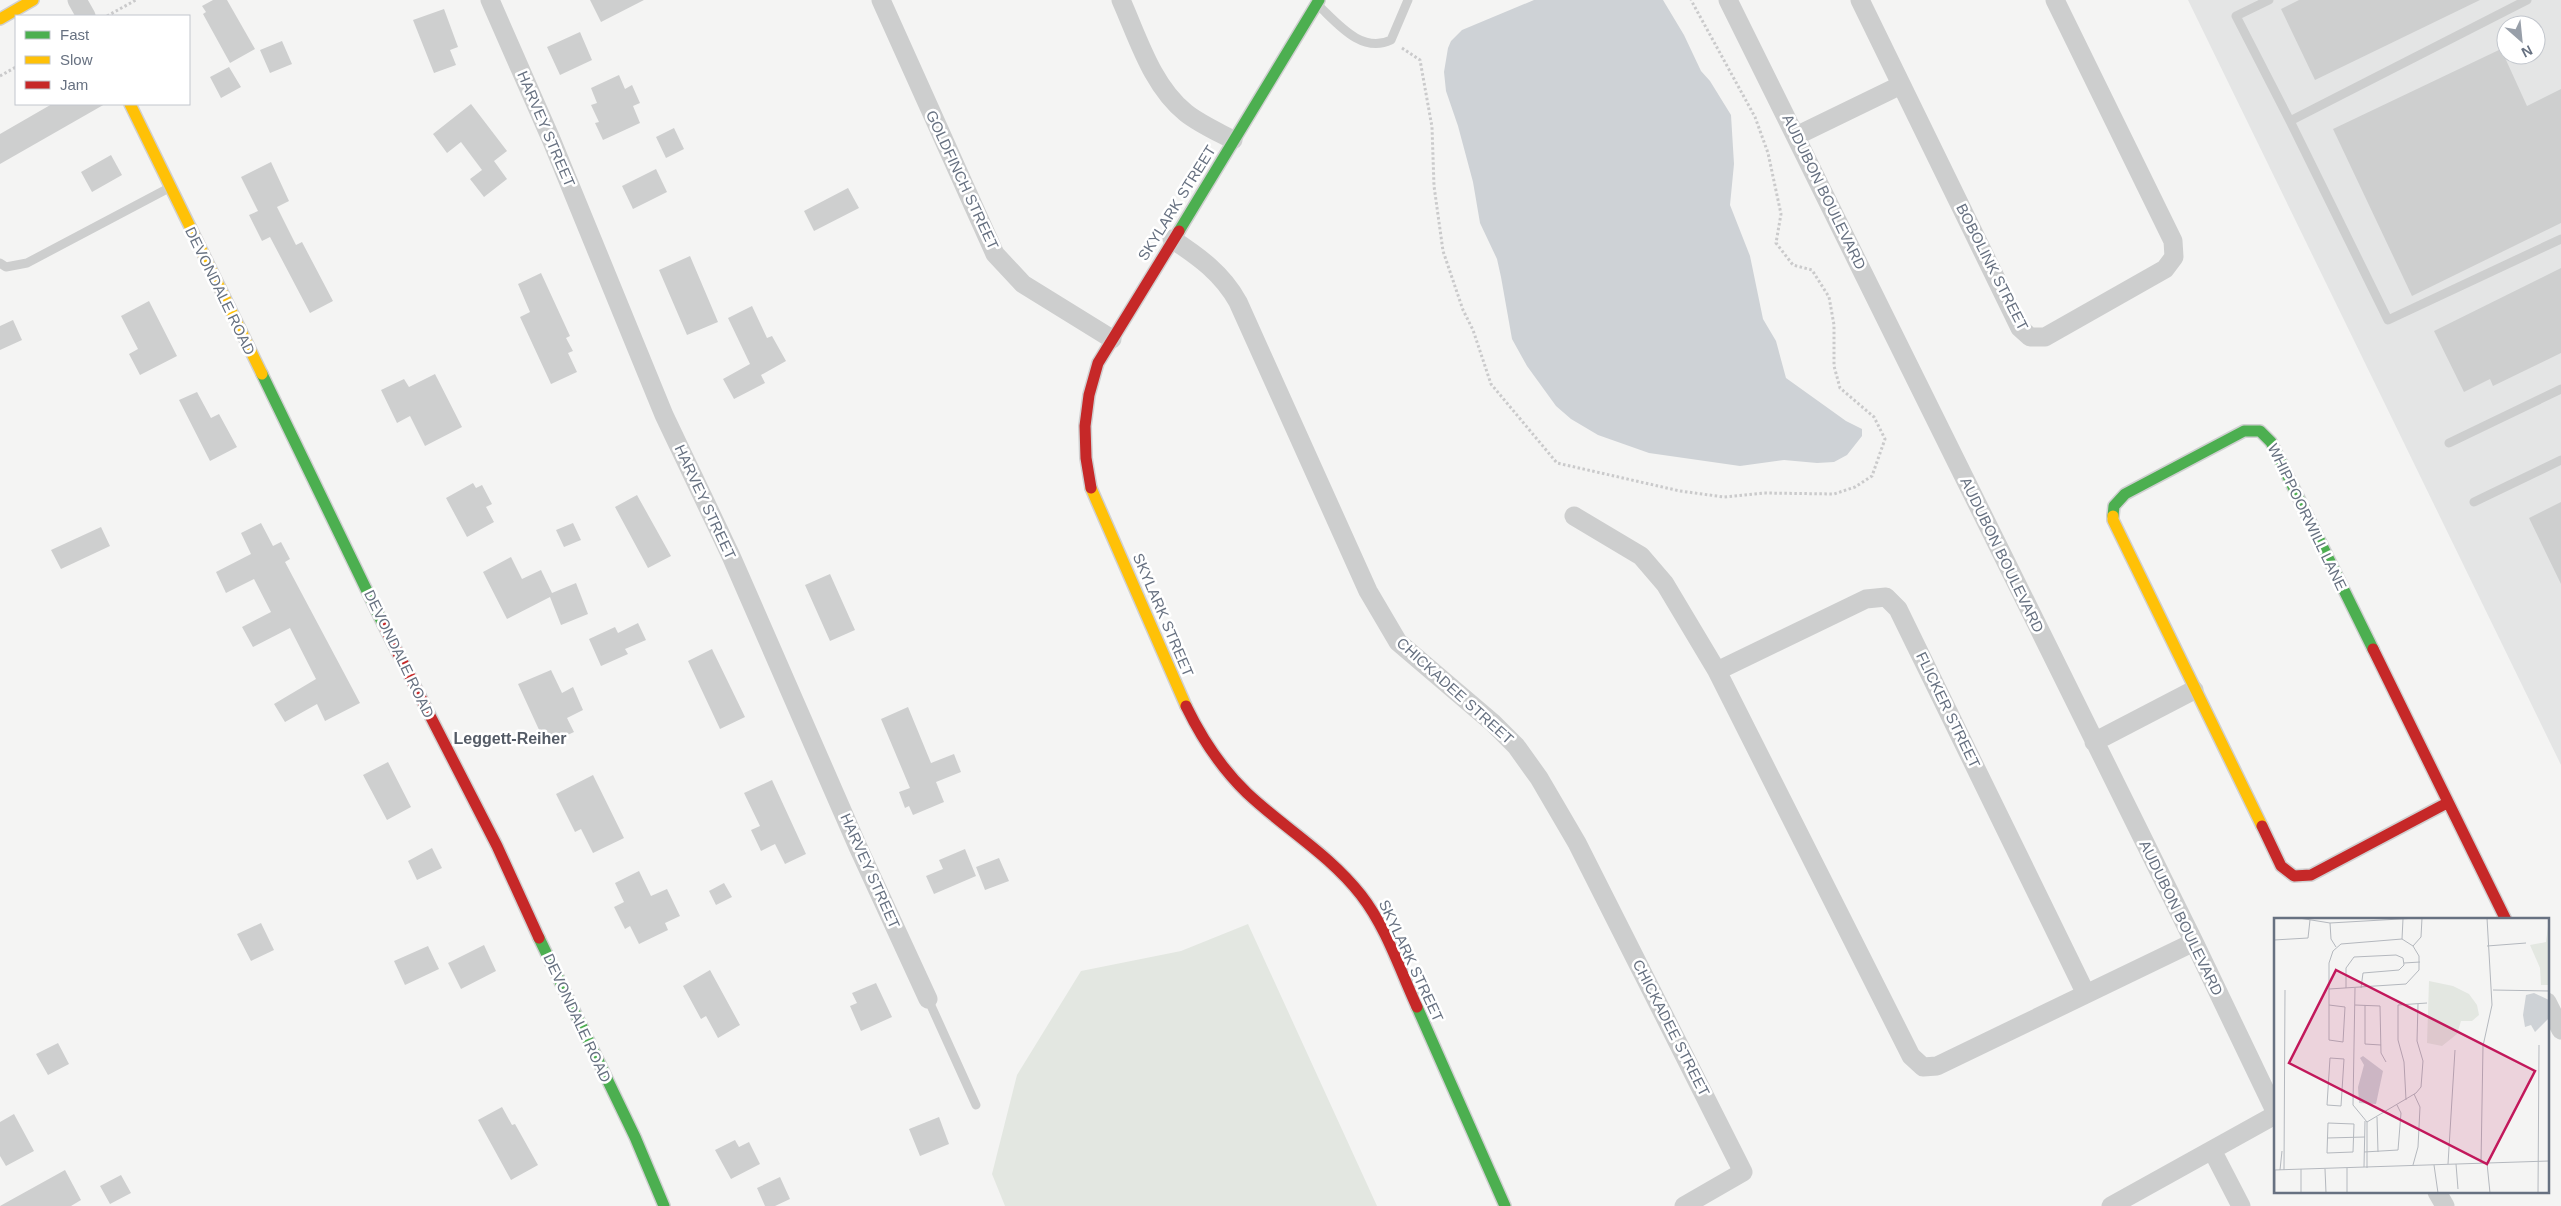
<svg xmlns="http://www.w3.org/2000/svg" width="2561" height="1206" font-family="Helvetica,sans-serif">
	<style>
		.built { fill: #e4e5e5; fill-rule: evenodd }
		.green { fill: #e3e7e1 }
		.water { fill: #ced2d6 }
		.building { fill: #cecfcf }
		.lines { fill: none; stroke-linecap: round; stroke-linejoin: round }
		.fast-casing { stroke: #d0d0d1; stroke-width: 14 }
		.slow-casing { stroke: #d0d0d1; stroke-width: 14 }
		.jam-casing { stroke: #d0d0d1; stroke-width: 14 }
		.path { stroke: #cacacb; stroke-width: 3; stroke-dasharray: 2.5 2.5; stroke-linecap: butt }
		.lane { stroke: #cdcece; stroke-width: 9 }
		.street { stroke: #cdcece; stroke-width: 19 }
		.fast { stroke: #4caf50; stroke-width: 11 }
		.slow { stroke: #ffc107; stroke-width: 11 }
		.jam { stroke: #c62828; stroke-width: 11 }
		.labels { text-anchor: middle; stroke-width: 5; stroke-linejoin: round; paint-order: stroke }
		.street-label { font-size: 15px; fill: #677181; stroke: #fff }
		.neighbourhood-label { font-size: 16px; font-weight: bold; fill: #545b66; stroke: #fff }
		.inset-road { fill: none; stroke: #b4b8be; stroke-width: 1 }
		.view { fill: #c2185b; fill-opacity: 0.15; stroke: #c2185b; stroke-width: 2.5 }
		.inset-edge { fill: none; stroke: #677181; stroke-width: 2.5 }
	</style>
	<rect width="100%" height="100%" fill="#f4f4f3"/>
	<path class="built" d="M2188,0H2561V765ZM2506,25H2536V55H2506Z"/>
	<path class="green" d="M1248,924L1377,1206H1005L992,1174L1017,1075L1081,971L1181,951Z"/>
	<path class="water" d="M1534,0H1663L1684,35L1701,71L1710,81L1731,115L1734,164L1730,205L1750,256L1763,319L1776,341L1786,378L1846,421L1862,429V436L1847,455L1834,462L1817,463L1784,460L1740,466L1649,453L1598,435L1571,419L1556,406L1527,366L1512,339L1501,277L1497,259L1480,223L1473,182L1458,126L1446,91L1444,72L1448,48L1451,41L1462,30Z"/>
	<path class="building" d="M213,0H227L255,49L230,63L203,14L206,12L202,6Z
		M590,0H644L601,22Z
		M2299,0H2480L2315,80L2281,9Z
		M444,9L458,47L450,50L456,65L434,73L413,20Z
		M580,32L592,60L560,75L547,47Z
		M282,41L292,64L270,73L260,50Z
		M2501,49L2527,106L2561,89V223L2412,296L2333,129Z
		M229,67L241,87L221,98L210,77Z
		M619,75L625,89L632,85L640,103L633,106L640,123L603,140L595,123L599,122L591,105L597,103L591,88Z
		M52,104H105L0,164V134Z
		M471,104L507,151L494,161L507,179L484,197L470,179L482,170L461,142L447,153L433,134Z
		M674,128L684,149L666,158L656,137Z
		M111,155L122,175L92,192L81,172Z
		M271,162L289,201L277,207L296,245L302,242L333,301L310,313L270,237L262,241L249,215L258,211L241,177Z
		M656,169L667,192L633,209L622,186Z
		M848,188L859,208L814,231L804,211Z
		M690,256L718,322L687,335L659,270Z
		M2561,268V353L2493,386L2490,379L2464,392L2434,331Z
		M541,273L570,336L566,338L573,351L568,353L577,372L551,384L520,317L530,312L518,284Z
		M149,301L177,356L140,375L129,354L138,349L121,316Z
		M752,306L767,338L772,336L786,361L761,375L765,383L734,399L723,379L750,364L728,318Z
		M13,320L22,340L0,350V326Z
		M435,374L462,427L425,446L410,416L397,423L381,390L404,379L409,387Z
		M197,392L211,418L219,414L237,447L210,461L179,400Z
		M473,483L476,488L482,485L492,504L486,507L494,522L467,537L446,498Z
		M637,495L671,556L648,568L615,507Z
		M2561,502V584L2529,518Z
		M261,523L273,546L281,542L290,559L285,562L360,703L325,721L317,704L285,722L274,704L316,679L290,628L253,647L242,627L271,612L254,579L226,593L216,572L251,554L241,533Z
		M573,523L581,540L564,547L556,530Z
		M101,527L110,546L61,569L51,550Z
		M511,557L522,579L541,570L552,593L576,583L588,614L561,625L550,597L507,619L483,572Z
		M830,574L855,630L830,641L805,585Z
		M638,623L646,640L625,649L628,654L601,666L589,639L615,627L618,633Z
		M712,649L745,717L720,729L688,661Z
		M551,670L562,693L573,687L583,710L567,718L574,732L546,745L518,684Z
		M908,707L931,763L954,754L961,772L936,782L944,802L913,815L909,806L905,808L899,792L910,788L881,719Z
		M388,762L411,807L387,820L363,775Z
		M593,775L624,838L593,853L581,829L575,832L556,794Z
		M772,780L806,854L785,864L775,844L761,851L751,830L760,826L744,793Z
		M432,848L442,868L417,880L408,861Z
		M965,849L976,876L934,894L926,876L943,869L939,860Z
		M999,858L1009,881L985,890L976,867Z
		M639,871L651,896L667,889L680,916L665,923L668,930L639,944L630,926L625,929L614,907L624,902L615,883Z
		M724,883L732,897L716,905L709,891Z
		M261,923L274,950L251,961L237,934Z
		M484,945L496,971L461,989L448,963Z
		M428,946L439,969L405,985L394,961Z
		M710,970L740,1025L718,1038L706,1016L701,1019L683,986Z
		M876,983L892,1017L861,1031L850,1006L857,1003L852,993Z
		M58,1043L69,1064L48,1075L36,1054Z
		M502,1107L512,1125L515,1124L538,1165L511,1180L478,1120Z
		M14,1114L34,1151L6,1166L0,1156V1122Z
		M939,1117L949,1144L920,1156L909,1129Z
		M735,1140L739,1147L749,1142L760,1164L731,1179L715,1150Z
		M65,1170L81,1200L71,1206H0Z
		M121,1175L131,1193L110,1204L100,1186Z
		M780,1177L790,1199L775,1206H765L757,1188Z"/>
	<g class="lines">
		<g class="fast-casing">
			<path id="fast" d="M1179,231L1319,0
				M262,374L383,624
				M2113,516L2114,506L2125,494L2244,431H2260L2271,442L2373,649
				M539,938L635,1137L664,1206
				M1417,1007L1505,1206"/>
		</g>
		<g class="slow-casing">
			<path id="slow" d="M0,19L33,0
				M130,104L262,374
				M1091,488L1186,706
				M2113,516V520L2262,826"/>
		</g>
		<g class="jam-casing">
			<path id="jam" d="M1091,488L1086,458L1085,426L1089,395L1098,363L1179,231
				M383,624L497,846L539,938
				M2373,649L2506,920
				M1186,706C1202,739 1221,768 1247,793C1284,828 1329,854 1361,895C1386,927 1400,970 1417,1007
				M2262,826L2281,866L2294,876L2311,875L2447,803"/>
		</g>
		<path class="path" d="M107,16L136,0
			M1402,48L1420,60L1432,127L1434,186L1443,251L1463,310L1473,330L1491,384L1557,463L1680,491L1724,497L1764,493L1834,494L1855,487L1872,476L1885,439L1874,417L1840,388L1834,366V325L1829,297L1812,270L1793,265L1776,243L1781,214L1768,153L1755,117L1691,0
			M0,76L16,67"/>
		<path class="lane" d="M2269,0L2236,16L2290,121
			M2527,0L2290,121L2388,320L2561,239
			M1319,6C1338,24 1362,54 1391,40L1408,0
			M0,263L6,267L27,263L167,189
			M2449,443L2561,389
			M2474,502L2561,460
			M928,999L976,1105"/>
		<path class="street" d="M77,0L86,16
			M490,0L551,139L664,415L731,556L858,847L928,999
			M881,0L995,254L1023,284L1112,339
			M1121,0C1138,38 1152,86 1186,113C1200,124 1218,132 1233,140
			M1728,0L2194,942L2275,1111
			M1860,0L2020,328L2030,337H2045L2165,269L2174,257L2173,241L2055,0
			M1796,136L1901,85
			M1172,239C1199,257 1222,273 1238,302L1368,591L1398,642L1493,723L1516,746L1539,778L1577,843L1743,1172L1684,1206
			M1574,516L1641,556L1665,584L1717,671L1911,1056L1923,1067L1937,1066L2194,942
			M1717,671L1866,599L1886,597L1898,609L2086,994
			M2094,742L2194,690
			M2547,1002L2561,1030
			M2212,1150L2241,1206
			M2437,1192L2445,1206
			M2111,1206L2275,1115"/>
		<use href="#fast" class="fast"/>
		<use href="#slow" class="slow"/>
		<use href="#jam" class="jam"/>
	</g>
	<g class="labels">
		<g class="street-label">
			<text transform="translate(546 129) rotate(67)" y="5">HARVEY STREET</text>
			<text transform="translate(962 180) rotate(65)" y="5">GOLDFINCH STREET</text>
			<text transform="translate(1824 192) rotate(64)" y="5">AUDUBON BOULEVARD</text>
			<text transform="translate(1177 203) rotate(-58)" y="5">SKYLARK STREET</text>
			<text transform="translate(1992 267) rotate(63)" y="5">BOBOLINK STREET</text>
			<text transform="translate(220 291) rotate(64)" y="5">DEVONDALE ROAD</text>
			<text transform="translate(705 502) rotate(65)" y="5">HARVEY STREET</text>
			<text transform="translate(2307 517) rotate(64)" y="5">WHIPPOORWILL LANE</text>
			<text transform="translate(2002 555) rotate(64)" y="5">AUDUBON BOULEVARD</text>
			<text transform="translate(1163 615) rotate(67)" y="5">SKYLARK STREET</text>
			<text transform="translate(399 654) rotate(64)" y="5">DEVONDALE ROAD</text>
			<text transform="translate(1455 691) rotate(42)" y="5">CHICKADEE STREET</text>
			<text transform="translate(1948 710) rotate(64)" y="5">FLICKER STREET</text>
			<text transform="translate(870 871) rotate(66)" y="5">HARVEY STREET</text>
			<text transform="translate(2181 918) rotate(64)" y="5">AUDUBON BOULEVARD</text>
			<text transform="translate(1411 961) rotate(65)" y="5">SKYLARK STREET</text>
			<text transform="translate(577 1018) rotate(65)" y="5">DEVONDALE ROAD</text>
			<text transform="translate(1671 1028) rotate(63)" y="5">CHICKADEE STREET</text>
		</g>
		<g class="neighbourhood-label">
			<text x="510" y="744">Leggett-Reiher</text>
		</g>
	</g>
	<g transform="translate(2274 918)">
		<rect width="275" height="275" fill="#f4f4f3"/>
		<path d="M275,0V67H267L266,50L256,27L272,24ZM155,63L179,68L195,76L203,87L205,97L198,103H187L183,116L168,128L153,125Z" fill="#e3e7e1"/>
		<path d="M260,75L275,82V100L261,114L257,107L251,109L249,97L252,77ZM89,138L109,153L102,186L85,185L84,169L90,147L86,140Z" fill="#ced2d6"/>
		<path class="inset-road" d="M25,0L56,5L143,0M56,5L57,21L62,29M128,21L129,1M0,22L34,20L36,2M139,28L147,19L148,0M213,28L252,25M130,45L146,44M72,70V50L80,39L122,37L129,40L130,47L125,52L89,55L87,70M81,70L79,187L93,204M219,72L275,73M55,87L71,89L69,124L55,122V45L59,33L67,26L128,21L139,28L145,38V52L132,66L55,71M81,87L106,88L107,135L112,144M91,87V126L107,127M56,140L70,141L67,188L53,187ZM132,182L130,144L124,122V87L153,85M103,199L104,234M93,204L142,175L147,169L149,143L143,123L144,86M54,205L80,206L79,234L53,235ZM53,220L91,219M90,234L124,232L127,195L123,187M207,245L209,128L218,87L213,0M213,245L216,275M174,246L181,132M182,246L184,271M139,247L144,229L146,189L140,176M160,247L164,275M90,249L91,203M73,250V275M93,250V204M27,251V275M51,251L52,275M0,252L275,243M1,252V275M6,252L8,233M10,252L11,72M264,275L265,127"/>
		<path class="view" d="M62,52L261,153L213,246L15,145Z"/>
		<rect width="275" height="275" class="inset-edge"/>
	</g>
	<rect x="15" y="15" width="175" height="90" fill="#ffffff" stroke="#c2c6cd"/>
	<rect x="25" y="31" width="25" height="8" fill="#4caf50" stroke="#c2c6cd"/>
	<text x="60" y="40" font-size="15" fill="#677181">Fast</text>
	<rect x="25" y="56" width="25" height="8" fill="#ffc107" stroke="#c2c6cd"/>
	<text x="60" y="65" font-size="15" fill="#677181">Slow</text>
	<rect x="25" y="81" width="25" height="8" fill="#c62828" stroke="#c2c6cd"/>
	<text x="60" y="90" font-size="15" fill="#677181">Jam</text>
	<g transform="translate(2521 40) rotate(153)"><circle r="24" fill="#ffffff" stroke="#c2c6cd"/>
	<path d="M0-4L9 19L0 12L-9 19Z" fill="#989fa9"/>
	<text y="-8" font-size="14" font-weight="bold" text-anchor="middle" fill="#677181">N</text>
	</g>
</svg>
